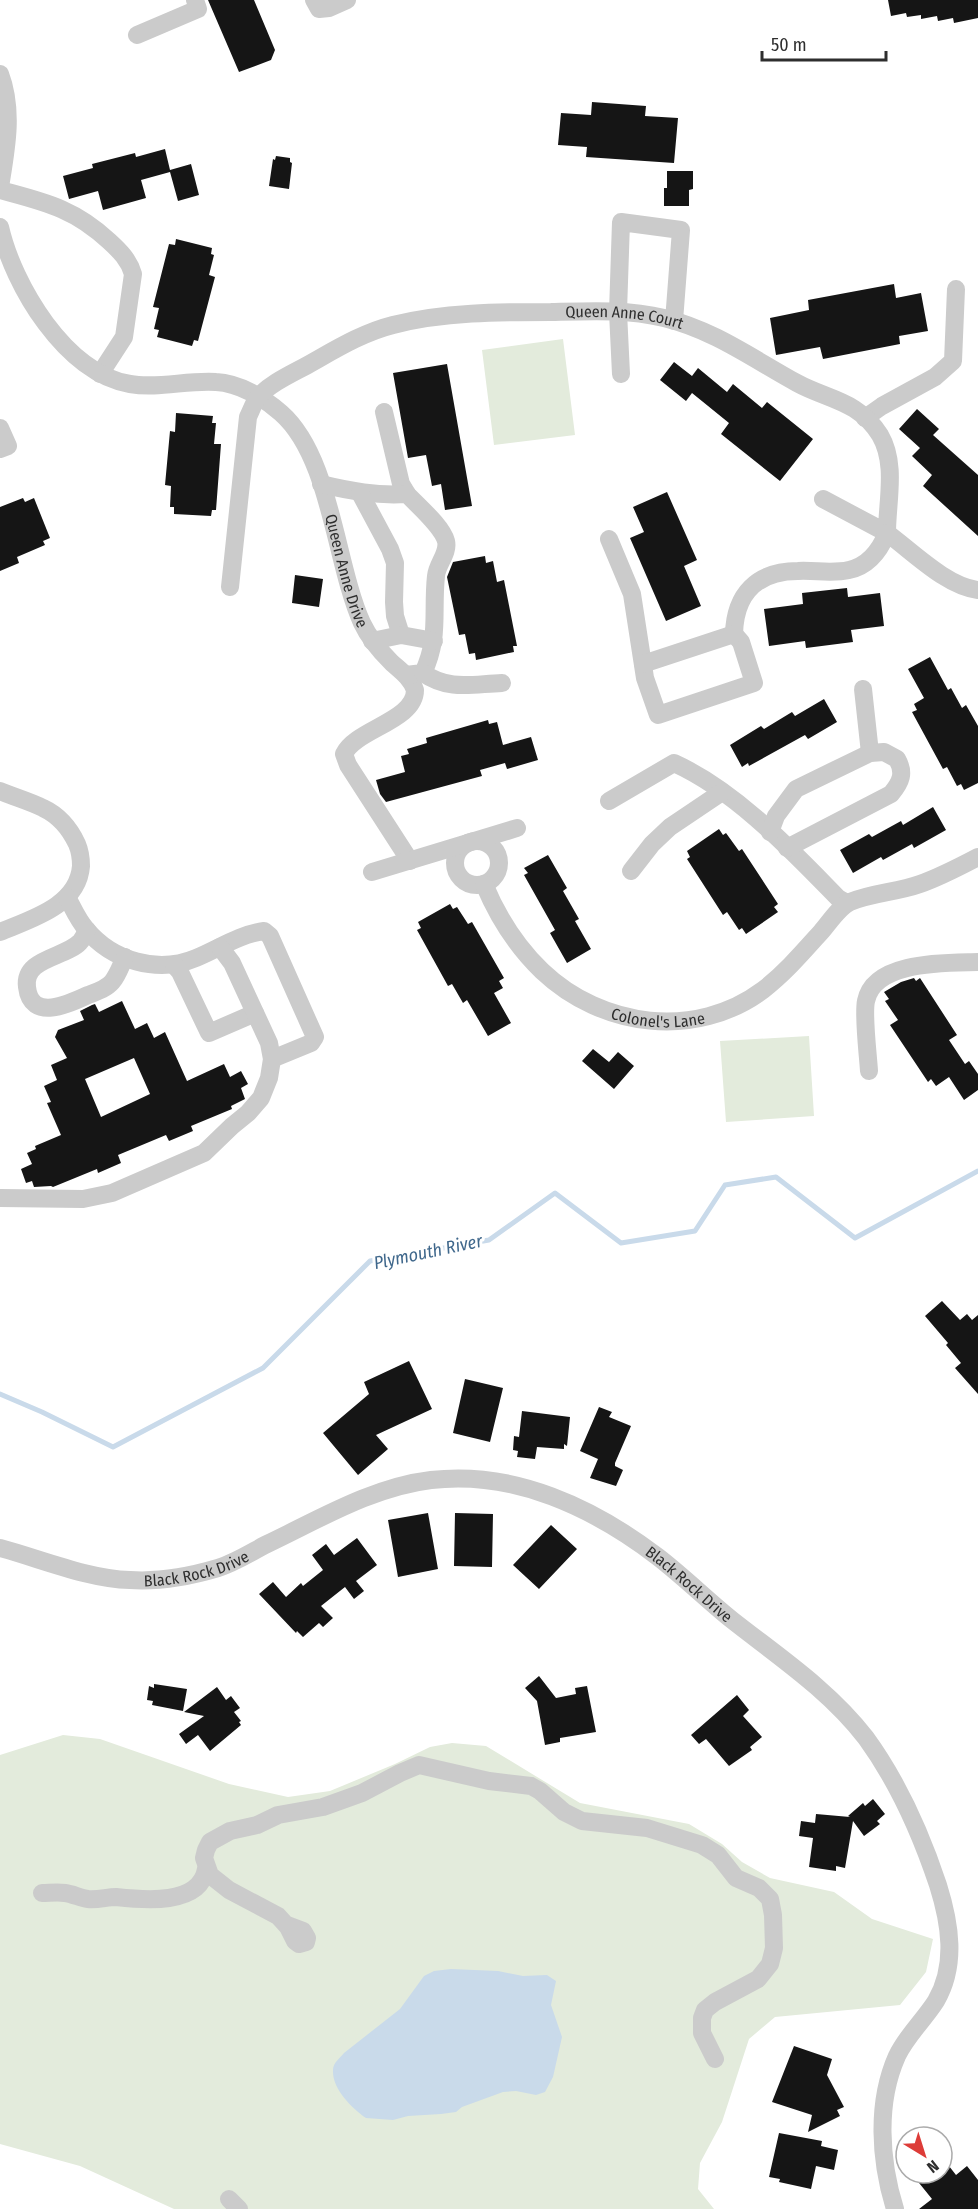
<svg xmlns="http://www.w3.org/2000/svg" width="978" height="2209" font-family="'Fira Sans Condensed',sans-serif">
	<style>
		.green { fill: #e3ebdc }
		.water { fill: #c9daea }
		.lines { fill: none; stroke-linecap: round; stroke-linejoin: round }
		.stream { stroke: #c9daea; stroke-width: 5 }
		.building { fill: #151515; fill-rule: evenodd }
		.minor { stroke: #cbcbcb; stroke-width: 18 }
		.labels { text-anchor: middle; stroke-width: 6; stroke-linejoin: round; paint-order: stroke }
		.street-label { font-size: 16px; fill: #2e2e2e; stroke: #fff }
		.water-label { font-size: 18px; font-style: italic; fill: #40688c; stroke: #fff }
	</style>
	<rect width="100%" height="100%" fill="#fff"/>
	<path class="green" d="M563,339L575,435L494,445L482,350Z
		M809,1036L814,1116L726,1122L720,1041Z
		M63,1735L100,1739L229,1784L288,1797L330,1791L395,1764L430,1747L452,1743L486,1746L580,1803L689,1824L722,1844L742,1862L770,1878L834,1892L872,1919L933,1939L926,1972L900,2005L775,2017L749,2039L722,2122L700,2163L698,2189L714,2209H174L80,2166L0,2144V1755Z"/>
	<path class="water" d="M451,1969L498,1971L523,1976L547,1975L556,1981L551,2005L562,2037L553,2077L545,2092L536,2095L516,2091L503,2092L462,2107L456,2112L441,2114L408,2116L393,2120L366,2118C352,2108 332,2089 333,2070C333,2063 340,2058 344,2053L400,2009L424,1976L434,1971Z"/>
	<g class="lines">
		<path class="stream" d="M0,1394L42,1412L113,1447L263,1368L370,1261L489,1240L555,1193L621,1243L695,1231L725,1185L776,1177L855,1238L978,1171"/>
	</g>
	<path class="building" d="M208,0H254L275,50L271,60L239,72Z
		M888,0H978V18L954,23L953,18L938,21L937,16L921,19V15L907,17L906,13L891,16Z
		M592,102L646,106L645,116L678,118L674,163L586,157L587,147L558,145L561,113L591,115Z
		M165,149L170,170L191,164L199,195L178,201L170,172L141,180L146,198L103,210L98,191L69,199L63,176L93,168L92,164L135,153L136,157Z
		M276,156L290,158V162L292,163L289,189L269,186L273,159L275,160Z
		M667,171H693V189L689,190V206H664V188H667Z
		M176,239L212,248L211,254L214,255L209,275L215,277L198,341L194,340L192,346L157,337L159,330L154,329L159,308L153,307L169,244L175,245Z
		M894,284L896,298L921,293L928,331L899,336L900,344L823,359L820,347L776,355L770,318L809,310L808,300Z
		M674,362L692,376L698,368L727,392L733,384L762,408L767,402L813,439L780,481L721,434L729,423L692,393L686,401L660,380Z
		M447,364L472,506L445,510L441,484L432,486L426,455L408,458L393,373Z
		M917,409L939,429L933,435L978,475V536L923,486L932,475L912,456L920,448L899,429Z
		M176,413L213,416L212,423H216L214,444H221L216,510H212L211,516L174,514V507H170L171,486L165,485L170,431L175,432Z
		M667,492L697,560L684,566L701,606L666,621L630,538L644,532L633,507Z
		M23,498L25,502L34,498L50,538L43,541L45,545L17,557L19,563L0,571V507Z
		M485,556L486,563L493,561L497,582L504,580L517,646H513L514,652L476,660L475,653L469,654L465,634L459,635L447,577L453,562Z
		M295,575L323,579L319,607L292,603Z
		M847,588L848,597L880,593L884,626L851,630L853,642L806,648L805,641L769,646L764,609L803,604L802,593Z
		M930,657L948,690L951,688L962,708L966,705L978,726V783L964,790L961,784L957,786L947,767L943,769L912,712L917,710L914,704L924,698L908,669Z
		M824,699L837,722L808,739L805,735L749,766L748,763L742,767L730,745L761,726L764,729L792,712L795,716Z
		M488,720L489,724L497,722L503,745L531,737L538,760L507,769L505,763L480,770L482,776L386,802L380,794L376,780L405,772L401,756L409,754L407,749L427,743L426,738Z
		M933,807L946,830L914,848L912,844L883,860L881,857L853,873L840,850L869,834L872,837L901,821L903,825Z
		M719,829L723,835L726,833L739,851L742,849L778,904L774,907L778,912L746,934L742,928L739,930L727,912L723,915L687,859L690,857L687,851Z
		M548,855L567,888L563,891L579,919L575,921L591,949L567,963L550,933L555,930L524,875L528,873L524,868Z
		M450,904L453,909L457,907L468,924L472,922L504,978L499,981L503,988L494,993L511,1023L488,1036L467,1000L463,1003L452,984L448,986L417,930L421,928L418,922Z
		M914,978L916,981L920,978L957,1035L949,1040L965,1064L969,1061L978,1074V1090L964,1100L949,1077L936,1086L931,1079L928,1082L890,1025L898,1020L885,1001L889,999L884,992L901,982Z
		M122,1001L135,1029L147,1023L154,1038L165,1032L187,1081L224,1064L230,1077L241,1071L248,1084L241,1088L245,1099L231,1106L232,1109L191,1126L193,1131L169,1141L166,1135L118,1155L121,1163L98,1173L97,1169L53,1187L51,1186L34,1187L32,1181L26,1183L21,1169L32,1164L27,1153L36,1149L35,1146L61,1135L47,1103L51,1102L44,1086L57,1080L51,1065L67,1058L55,1037L58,1030L84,1020L80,1011L92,1005L95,1004L99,1012ZM134,1058L150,1094L101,1117L85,1079Z
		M593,1049L609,1062L618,1052L634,1066L614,1089L582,1061Z
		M942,1301L960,1320L967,1314L972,1320L978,1315V1394L955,1368L961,1363L946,1345L948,1343L925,1316Z
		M409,1361L432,1409L376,1435L388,1449L358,1475L323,1433L369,1394L364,1382Z
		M465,1379L503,1388L490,1442L453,1433Z
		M599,1407L612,1412L609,1417L631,1426L615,1463V1466L623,1470L616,1486L590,1478L598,1459L580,1451Z
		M522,1411L570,1417L567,1446L564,1444V1449L537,1447L535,1459L517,1457L518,1451L513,1450L514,1436L519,1437Z
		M428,1513L438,1569L398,1577L388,1520Z
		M455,1513L493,1514L492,1567L454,1566Z
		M551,1525L577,1549L539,1589L513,1565Z
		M357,1538L377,1565L356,1581L364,1591L354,1599L345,1587L321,1606L333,1618L323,1627L319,1623L303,1637L297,1631L296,1633L259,1594L273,1582L286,1597L301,1583L303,1586L323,1570L312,1555L326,1544L334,1555Z
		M539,1676L556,1698L576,1694L575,1688L587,1686L596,1732L560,1738V1742L545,1745L537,1701L525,1688Z
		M154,1684L187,1689L183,1711L152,1705L153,1701L147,1700L149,1686L154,1688Z
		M217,1687L226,1700L231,1696L240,1708L234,1712L241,1721L239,1722L241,1725L210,1751L198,1735L186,1744L179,1734L204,1716L184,1712Z
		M737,1695L749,1710L743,1716L762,1737L750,1747L752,1750L729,1766L706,1739L699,1744L691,1735Z
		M873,1799L885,1814L877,1821L880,1824L864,1836L853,1821L845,1868L836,1866V1871L809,1867L813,1838L799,1836L801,1821L815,1823L816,1814L850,1817L848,1816L863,1803L865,1806Z
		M794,2046L832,2059L827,2075L844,2107L837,2110L840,2116L808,2132L812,2115L772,2102Z
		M779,2133L822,2141L821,2146L838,2150L834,2170L816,2166L811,2189L779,2182L780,2179L769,2177Z
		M942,2157L956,2175L967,2166L978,2180V2209H919L932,2199L911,2173H942Z"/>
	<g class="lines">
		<g class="minor">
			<path d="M314,0L319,9L329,8L347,0"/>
			<path d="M137,35L198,9L195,0"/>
			<path d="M0,74C14,111 6,150 0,187"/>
			<path d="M0,190C44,202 74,208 109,241C120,251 129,260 133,274L124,337L100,374"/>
			<path id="s1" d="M0,227C13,285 66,374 130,384C158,389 187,380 216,382C239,383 264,398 281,413C331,457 335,563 362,623C369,638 380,651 392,663C401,671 411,678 415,690C415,721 356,729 344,754L348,765L410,861"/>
			<path d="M621,374L618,312L621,222L681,230L674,321"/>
			<path d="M384,412L401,484L407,494"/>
			<path d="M865,418L882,406L935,377L953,361L956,289"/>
			<path d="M0,428L8,446L0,449"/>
			<path d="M321,484C350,491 377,496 407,494C418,506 442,526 446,541C449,553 437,564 436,576C432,613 440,637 423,673L406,675"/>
			<path d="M360,493L390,549L395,563L394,602L395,616L401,635"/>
			<path d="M609,539L632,594L645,678L658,715L754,683L741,642L734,634"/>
			<path id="s2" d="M230,587L248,417C251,411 254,402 258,397C270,384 289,375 304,367C333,351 361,333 393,325C443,312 500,312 551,312C589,311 627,309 664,318C714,330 753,359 797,383C828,400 858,400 880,435C897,464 887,501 887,533L823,499"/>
			<path d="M734,634C735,594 757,571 798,571C815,570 832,574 849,570C868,566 880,550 887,533C913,552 946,586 978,590"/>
			<path d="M372,641L401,635L434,641"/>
			<path d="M643,664L734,634"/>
			<path d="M423,673C449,691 472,684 502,683"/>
			<path d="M863,689L870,753"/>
			<path d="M0,791C14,797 29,801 43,808C58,815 70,829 77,844C80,851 81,859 81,866C78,906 31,919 0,932"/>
			<path d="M609,801L674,763C736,791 791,850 838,898L847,903"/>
			<path d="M770,832L776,816L796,789L870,753L884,752L897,759C905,773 901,782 891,794L787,848"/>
			<circle cx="477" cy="863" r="22"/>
			<path d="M631,871L652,844L670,827L722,792"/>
			<path d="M372,872L517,828"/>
			<path id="s3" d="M484,884C497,915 517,947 542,971C602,1028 696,1040 763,990C785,973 803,952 821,932C829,923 839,907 850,902C871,893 898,892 920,884C940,877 959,867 978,857"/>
			<path d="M67,897C73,908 78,920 86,929C112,961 158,974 196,958C218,949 240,934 264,931L270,936L315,1037L311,1043L272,1059"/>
			<path d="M87,930C85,934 83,939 80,942C65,958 23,958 27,987C31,1022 69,1004 88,995C96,992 106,989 112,982C118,975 121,965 125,957"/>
			<path d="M174,965L180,972L209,1033L255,1013"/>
			<path d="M869,1071C868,1054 863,1015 866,1001C874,960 948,963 978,962"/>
			<path d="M0,1198L83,1199L112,1193L204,1153L232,1126L248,1113L261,1098L269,1078L272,1059L269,1043L232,963L220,947"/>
			<path id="s4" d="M0,1548C41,1559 88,1579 130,1580C159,1582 191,1576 218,1568C234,1563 250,1553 265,1545C318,1520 372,1487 431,1480C514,1470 594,1508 658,1557C684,1577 707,1600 732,1620C779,1657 829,1690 866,1738C898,1782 921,1834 938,1885C950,1923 957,1965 936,2001C924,2020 907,2035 897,2056C876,2103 880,2161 895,2209"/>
			<path d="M42,1893C49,1893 58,1892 65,1893C73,1894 80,1898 88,1899C98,1900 107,1897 116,1897C143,1900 200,1906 206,1869"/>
			<path d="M287,1925L303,1931L307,1938L306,1942L299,1944L295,1941L288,1927L278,1916L229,1890L210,1875L204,1858L206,1850L210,1842L230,1831L257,1825L278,1815L323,1807L362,1793L400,1773L419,1765L489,1781L531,1786L540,1791L564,1812L582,1821L647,1828L702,1845L718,1855L736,1878L759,1888L770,1899L773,1915L774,1948L770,1964L758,1979L715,2002L705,2010L702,2018V2033L715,2059"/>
			<path d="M229,2199L239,2209"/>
		</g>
	</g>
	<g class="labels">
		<g class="street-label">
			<text dy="6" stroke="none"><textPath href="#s2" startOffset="580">Queen Anne Court</textPath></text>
			<text dy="6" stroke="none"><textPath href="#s1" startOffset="546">Queen Anne Drive</textPath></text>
			<text dy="6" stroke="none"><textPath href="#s3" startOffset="234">Colonel's Lane</textPath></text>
			<text dy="6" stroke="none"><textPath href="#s4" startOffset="202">Black Rock Drive</textPath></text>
			<text dy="6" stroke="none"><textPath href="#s4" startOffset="742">Black Rock Drive</textPath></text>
		</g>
		<g class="water-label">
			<text transform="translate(428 1252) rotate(-12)" y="6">Plymouth River</text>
		</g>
	</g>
	<g transform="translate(924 2155) rotate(142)"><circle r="28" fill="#ffffff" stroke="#ababab" stroke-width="1.5"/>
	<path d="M0-4.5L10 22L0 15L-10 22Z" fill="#dd3c38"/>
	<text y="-9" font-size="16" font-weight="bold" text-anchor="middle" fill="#2e2e2e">N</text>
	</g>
	<path d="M762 51v9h124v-9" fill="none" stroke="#2e2e2e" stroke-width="3"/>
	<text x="771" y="51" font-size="18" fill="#2e2e2e" stroke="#ffffff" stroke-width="4.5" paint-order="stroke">50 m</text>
</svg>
